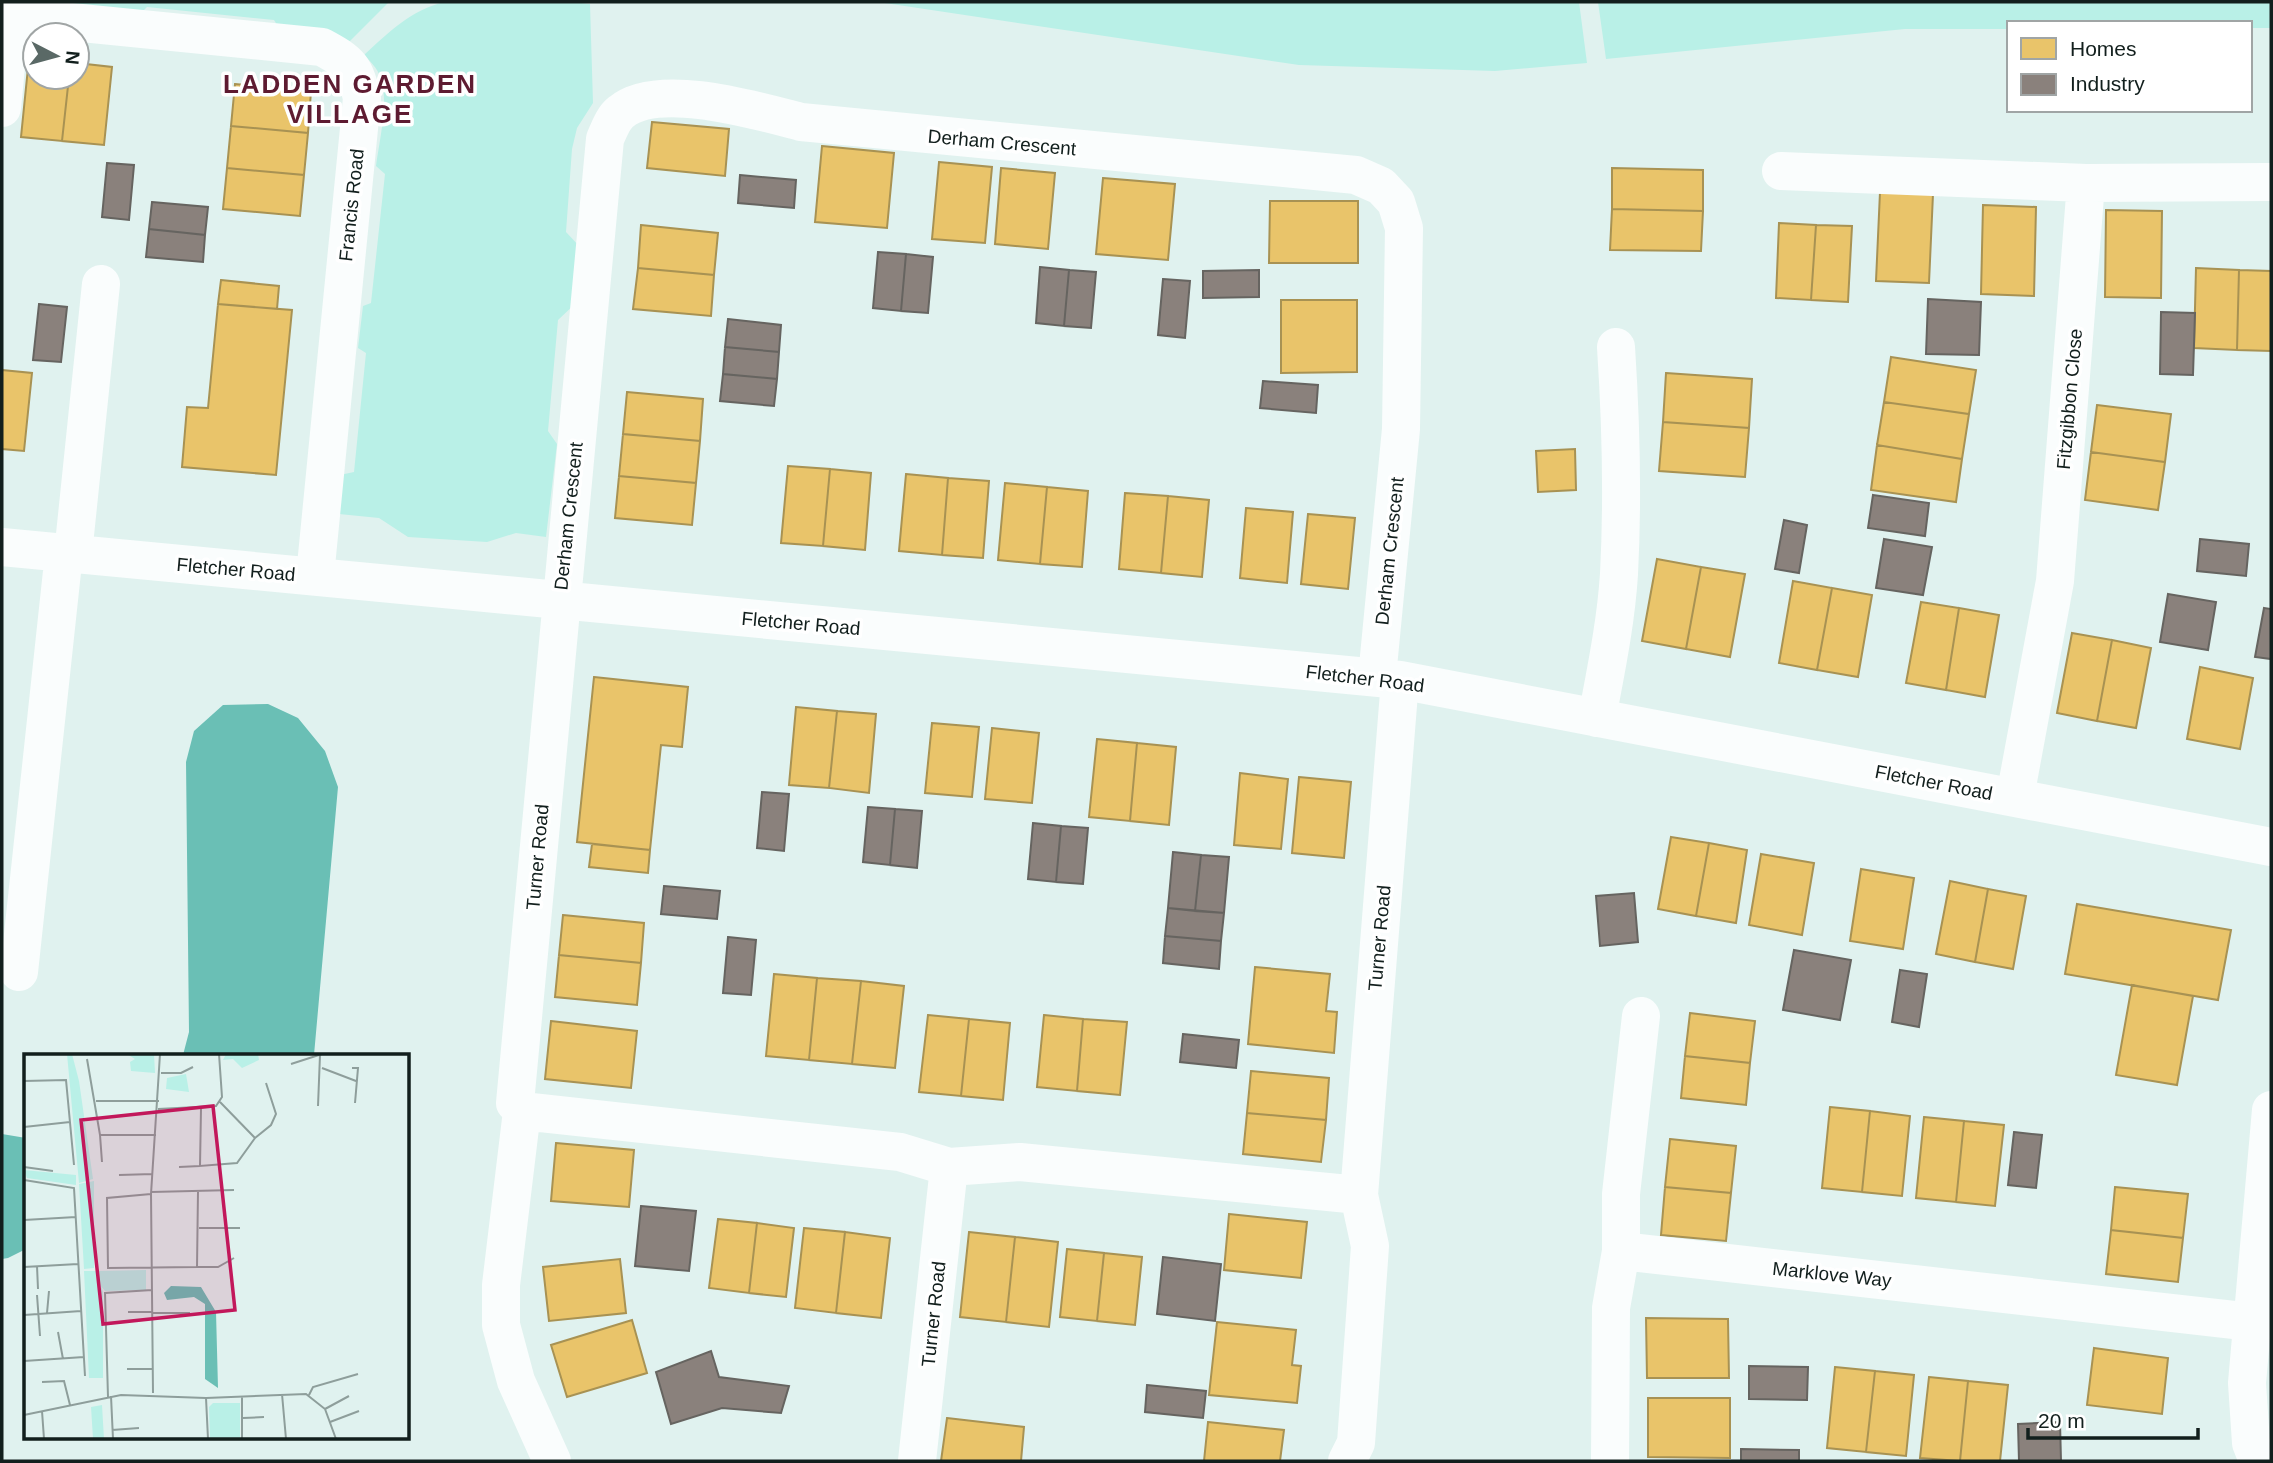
<svg xmlns="http://www.w3.org/2000/svg" width="2273" height="1463" font-family="Helvetica,sans-serif">
	<style>
		.green { fill: #b9f0e7 }
		.water { fill: #6abfb5 }
		.homes { fill: #e9c46a; stroke: #a89253; stroke-width: 2 }
		.industry { fill: #8a817c; stroke: #666460; stroke-width: 2 }
		.lines { fill: none; stroke-linecap: round; stroke-linejoin: round }
		.minor { stroke: #fafdfd; stroke-width: 38 }
		.labels { text-anchor: middle; stroke-width: 7; stroke-linejoin: round; paint-order: stroke }
		.street-label { font-size: 19px; fill: #121f1d; stroke: #fff }
		.district-label { font-size: 26px; font-weight: bold; letter-spacing: 2px; fill: #5e1b31; stroke: #fff }
		.inset-road { fill: none; stroke: #8e9e9b; stroke-width: 2 }
		.view { fill: #c2185b; fill-opacity: 0.15; stroke: #c2185b; stroke-width: 3.5 }
		.inset-edge { fill: none; stroke: #121f1d; stroke-width: 3.5 }
	</style>
	<rect width="100%" height="100%" fill="#e0f2ef"/>
	<path class="green" d="M10,2H389L350,41L279,28L274,20L147,7L140,14Z
		M444,2H573L590,4L593,103L577,128L572,149L566,232L581,248L576,303L558,320L548,431L557,444L546,537L516,533L487,542L408,537L379,518L329,513L335,476L354,472L366,353L358,348L363,306L371,303L385,174L376,166C379,143 388,105 382,83C380,71 372,63 364,55C389,32 411,10 444,2Z
		M878,2H1579L1587,63L1495,71L1299,65Z
		M1598,2H2271V28H2250V23H2009V29H1905L1606,59Z"/>
	<path class="water" d="M268,704L298,718L325,751L338,787L314,1055H183L189,1032L186,762L194,731L223,705Z
		M2,1134L26,1138V1249L8,1258L2,1259Z"/>
	<path class="homes" d="M29,58L35,59V77H69L62,141L21,137Z
		M77,63L112,67L104,145L62,141L69,77H77Z
		M235,84L311,91L308,133L231,126Z
		M652,122L729,129L725,176L647,168Z
		M231,126L308,133L304,175L227,168Z
		M822,146L894,153L887,228L815,222Z
		M939,162L992,167L985,243L932,239Z
		M227,168L304,175L300,216L223,209Z
		M1001,168L1055,173L1048,249L995,244Z
		M1612,168L1703,170V211L1612,209Z
		M1103,178L1175,184L1168,260L1096,254Z
		M1880,192L1933,194L1929,283L1876,281Z
		M1270,201H1358V263H1269Z
		M1983,205L2036,207L2034,296L1981,294Z
		M1612,209L1703,211L1701,251L1610,250Z
		M2106,210L2162,211L2161,298L2105,297Z
		M1779,223L1816,225L1811,300L1776,298Z
		M641,225L718,233L714,275L638,268Z
		M1816,225L1852,226L1848,302L1811,300Z
		M638,268L714,275L711,316L633,309Z
		M2196,268L2239,270L2237,350L2194,348Z
		M2239,270L2271,271V351L2237,350Z
		M221,280L279,286L277,309L218,304Z
		M1281,300H1357V372L1281,373Z
		M218,304L292,310L276,475L182,467L187,407L208,408Z
		M1891,357L1976,370L1969,414L1884,402Z
		M2,370L32,373L24,451L2,449Z
		M1666,373L1752,379L1749,428L1663,422Z
		M627,392L703,399L700,441L623,434Z
		M1884,402L1969,414L1962,459L1877,445Z
		M2097,405L2171,414L2165,462L2091,452Z
		M1663,422L1749,428L1745,477L1659,471Z
		M623,434L700,441L696,483L619,476Z
		M1877,445L1962,459L1956,502L1871,490Z
		M1575,449L1576,490L1538,492L1536,451Z
		M2091,452L2165,462L2158,510L2085,500Z
		M788,466L830,469L823,546L781,543Z
		M830,469L871,473L865,550L823,546Z
		M906,474L948,478L942,555L899,551Z
		M619,476L696,483L692,525L615,518Z
		M948,478L989,481L983,558L942,555Z
		M1005,483L1047,487L1040,564L998,560Z
		M1047,487L1088,491L1082,567L1040,564Z
		M1125,493L1168,496L1161,573L1119,569Z
		M1168,496L1209,500L1202,577L1161,573Z
		M1246,508L1293,512L1287,583L1240,578Z
		M1308,514L1355,518L1348,589L1301,584Z
		M1657,559L1701,567L1686,649L1642,641Z
		M1701,567L1745,574L1730,657L1686,649Z
		M1793,581L1832,588L1817,670L1779,663Z
		M1832,588L1872,595L1858,677L1817,670Z
		M1921,602L1959,608L1946,690L1906,683Z
		M1959,608L1999,615L1985,697L1946,690Z
		M2072,633L2112,640L2097,721L2057,713Z
		M2112,640L2151,648L2136,728L2097,721Z
		M2200,667L2253,678L2240,749L2187,739Z
		M594,677L688,687L682,747L661,745L650,850L577,842Z
		M796,707L837,711L829,788L789,785Z
		M837,711L876,714L869,793L829,788Z
		M932,723L979,727L972,797L925,793Z
		M992,728L1039,733L1032,803L985,799Z
		M1097,739L1137,743L1130,821L1089,817Z
		M1137,743L1176,747L1169,825L1130,821Z
		M1240,773L1288,779L1281,849L1234,845Z
		M1299,777L1351,782L1344,858L1292,853Z
		M1671,837L1709,843L1696,916L1658,909Z
		M1709,843L1747,850L1736,923L1696,916Z
		M592,844L650,850L648,873L589,867Z
		M1761,854L1814,863L1802,935L1749,925Z
		M1861,869L1914,878L1903,949L1850,941Z
		M1950,881L1988,889L1975,962L1936,954Z
		M1988,889L2026,896L2013,969L1975,962Z
		M2077,904L2231,930L2218,1000L2065,974Z
		M563,915L644,923L641,963L559,955Z
		M559,955L641,963L637,1005L555,997Z
		M1255,967L1330,974L1326,1011L1337,1012L1334,1053L1248,1044Z
		M774,974L817,978L809,1060L766,1056Z
		M817,978L861,981L852,1064L809,1060Z
		M861,981L904,986L895,1068L852,1064Z
		M2132,985L2193,996L2177,1085L2116,1075Z
		M1690,1013L1755,1021L1750,1063L1685,1056Z
		M928,1015L969,1019L961,1096L919,1092Z
		M1044,1015L1083,1019L1077,1091L1037,1087Z
		M969,1019L1010,1023L1003,1100L961,1096Z
		M1083,1019L1127,1022L1120,1095L1077,1091Z
		M551,1021L637,1031L631,1088L545,1079Z
		M1685,1056L1750,1063L1746,1105L1681,1098Z
		M1251,1071L1329,1078L1326,1120L1247,1113Z
		M1830,1107L1870,1111L1862,1192L1822,1188Z
		M1870,1111L1910,1116L1902,1196L1862,1192Z
		M1247,1113L1326,1120L1321,1162L1243,1154Z
		M1924,1117L1964,1121L1956,1202L1916,1198Z
		M1964,1121L2004,1125L1995,1206L1956,1202Z
		M1670,1139L1736,1146L1731,1193L1665,1187Z
		M556,1143L634,1150L629,1207L551,1201Z
		M1665,1187L1731,1193L1726,1241L1661,1235Z
		M2115,1187L2188,1194L2183,1238L2111,1230Z
		M1229,1214L1307,1222L1301,1278L1224,1270Z
		M718,1219L757,1223L749,1293L709,1288Z
		M757,1223L794,1228L786,1297L749,1293Z
		M804,1228L845,1232L836,1313L795,1308Z
		M2111,1230L2183,1238L2178,1282L2106,1274Z
		M845,1232L890,1238L881,1318L836,1313Z
		M969,1232L1015,1237L1006,1322L960,1317Z
		M1015,1237L1058,1242L1049,1327L1006,1322Z
		M1067,1249L1104,1253L1097,1321L1060,1317Z
		M1104,1253L1142,1257L1135,1325L1097,1321Z
		M620,1259L626,1313L549,1321L543,1267Z
		M1646,1318L1728,1319L1729,1378H1647Z
		M632,1320L647,1373L567,1397L551,1345Z
		M1217,1322L1296,1330L1292,1365L1301,1366L1297,1403L1209,1395Z
		M2094,1348L2168,1358L2162,1414L2087,1405Z
		M1835,1367L1875,1371L1866,1452L1827,1448Z
		M1875,1371L1914,1375L1906,1456L1866,1452Z
		M1929,1377L1968,1381L1960,1461L1920,1458Z
		M1968,1381L2008,1385L2000,1461H1960Z
		M1648,1398H1730V1458L1648,1457Z
		M947,1418L1024,1427L1021,1461H941Z
		M1208,1422L1284,1430L1280,1461H1204Z"/>
	<path class="industry" d="M107,163L134,165L129,220L102,217Z
		M740,175L796,180L794,208L738,203Z
		M152,202L208,207L205,235L149,229Z
		M149,229L205,235L203,262L146,257Z
		M878,252L906,254L901,311L873,308Z
		M906,254L933,257L928,313L901,311Z
		M1040,267L1069,270L1064,326L1036,323Z
		M1069,270L1096,272L1091,328L1064,326Z
		M1259,270V297L1203,298V271Z
		M1163,279L1190,281L1185,338L1158,335Z
		M1928,299L1981,302L1979,355L1926,354Z
		M39,304L67,307L61,362L33,360Z
		M2161,312L2195,313L2193,375L2160,374Z
		M728,319L781,325L779,352L725,347Z
		M725,347L779,352L777,379L723,374Z
		M723,374L777,379L774,406L720,401Z
		M1263,381L1318,385L1316,413L1260,408Z
		M1873,495L1929,503L1925,536L1868,528Z
		M1784,520L1807,525L1799,573L1775,569Z
		M1884,539L1932,547L1923,595L1876,588Z
		M2200,539L2249,544L2246,576L2197,571Z
		M2168,594L2216,602L2208,650L2160,642Z
		M2264,608L2271,609V659L2255,657Z
		M762,792L789,794L784,851L757,848Z
		M868,807L895,809L890,865L863,862Z
		M895,809L922,811L917,868L890,865Z
		M1033,823L1061,826L1056,882L1028,879Z
		M1061,826L1088,828L1083,884L1056,882Z
		M1173,852L1201,855L1195,911L1168,908Z
		M1201,855L1229,857L1224,913L1195,911Z
		M664,886L720,891L717,919L661,914Z
		M1634,893L1638,942L1600,946L1596,896Z
		M1168,908L1224,913L1221,941L1165,936Z
		M1165,936L1221,941L1219,969L1163,963Z
		M728,937L756,940L751,995L723,993Z
		M1794,950L1851,960L1840,1020L1783,1010Z
		M1900,970L1927,974L1919,1027L1892,1022Z
		M1183,1034L1239,1040L1236,1068L1180,1062Z
		M2014,1132L2042,1135L2036,1188L2008,1185Z
		M641,1206L696,1211L689,1271L635,1266Z
		M1163,1257L1221,1264L1215,1321L1157,1314Z
		M711,1351L719,1377L789,1386L781,1413L722,1408L671,1424L656,1372Z
		M1749,1366L1808,1367L1807,1400L1749,1399Z
		M1147,1385L1206,1391L1203,1418L1145,1412Z
		M2060,1422L2061,1461H2019L2018,1424Z
		M1741,1449L1799,1450V1461H1741Z"/>
	<g class="lines">
		<path class="minor" d="M2,15L322,47C350,62 355,67 362,98L315,576
			M2,108L11,16
			M1781,171L2086,183
			M2,547L1400,680L2271,847
			M73,554L101,284
			M1597,718C1606,670 1616,622 1619,574C1623,498 1621,423 1616,347
			M2015,797L2055,581L2086,183L2271,182
			M19,972L64,553
			M522,1111L501,1285V1325L516,1381L552,1461
			M1359,1195L1020,1162L949,1167L900,1152L522,1111L515,1103L605,139C609,130 613,118 621,112C658,81 758,111 801,122L1356,175L1381,186L1396,202L1404,228L1401,429L1377,677
			M1621,1251V1194L1641,1016
			M917,1461L949,1167
			M1347,1461L1356,1443L1370,1246L1359,1195L1400,680
			M1610,1461L1611,1308L1621,1251L2252,1322
			M2258,1461L2251,1443L2247,1383L2271,1110"/>
	</g>
	<g class="labels">
		<g class="street-label">
			<text transform="translate(1002 142) rotate(5)" y="7">Derham Crescent</text>
			<text transform="translate(351 205) rotate(-84)" y="7">Francis Road</text>
			<text transform="translate(2069 399) rotate(-85)" y="7">Fitzgibbon Close</text>
			<text transform="translate(568 516) rotate(-84)" y="7">Derham Crescent</text>
			<text transform="translate(1389 551) rotate(-84)" y="7">Derham Crescent</text>
			<text transform="translate(236 569) rotate(5)" y="7">Fletcher Road</text>
			<text transform="translate(801 623) rotate(5)" y="7">Fletcher Road</text>
			<text transform="translate(1365 678) rotate(7)" y="7">Fletcher Road</text>
			<text transform="translate(1934 782) rotate(11)" y="7">Fletcher Road</text>
			<text transform="translate(537 857) rotate(-85)" y="7">Turner Road</text>
			<text transform="translate(1379 938) rotate(-85)" y="7">Turner Road</text>
			<text transform="translate(1832 1274) rotate(6)" y="7">Marklove Way</text>
			<text transform="translate(933 1314) rotate(-84)" y="7">Turner Road</text>
		</g>
		<g class="district-label">
			<text x="350" y="93">LADDEN GARDEN<tspan x="350" dy="30">VILLAGE</tspan></text>
		</g>
	</g>
	<g transform="translate(24 1054)">
		<rect width="385" height="385" fill="#e0f2ef"/>
		<path d="M43,0H48L55,27L69,125L55,129ZM103,0H130L131,19L107,17L106,8L111,5ZM202,0H234L235,6L218,14L209,5L199,6ZM162,20L165,38L142,35L143,24ZM0,116L52,121V131L3,124ZM70,127V214L60,215L55,130ZM122,216V236L81,237L75,230L74,217ZM60,217H72L79,238V324H65ZM189,349H216V385H186L185,353ZM78,351L80,385H69L67,353Z" fill="#b9f0e7"/>
		<path d="M147,232L177,233L192,258L194,334L181,325V250L170,243L143,246L140,239Z" fill="#6abfb5"/>
		<path class="inset-road" d="M63,5L76,81H132M267,10L298,0M298,14L332,27M328,14H334L331,49M137,19H157L169,13M0,27L42,26L50,111M72,47H135M294,52L296,1M134,55L192,52L198,43L195,0M177,55L176,112L213,109L231,84L196,48M0,73L46,68M76,81L78,108M231,84L247,71L252,60L242,29M0,113L29,117M155,113L176,112M95,121L129,120M0,126L50,134L61,322M127,138L210,136M127,140L83,144L84,214L173,213L174,137M0,166L52,163M175,174H216M13,212L14,235M0,213L54,210M174,213H194L210,204M13,241L16,282M104,258H128M23,259L25,237M128,259H166M0,261L57,257M34,278L39,305M0,307L60,303M103,315H129M18,328L40,327L46,351M129,339L127,140L136,0M258,340L262,385M285,341L289,333L334,320M87,342L89,385M84,343L81,239L128,236M182,344L184,385M301,355L325,342M18,357L20,385M0,361L97,341L182,344L282,340L301,355L312,385M219,364L240,363M306,368L335,357M88,376L115,374M218,385V342"/>
		<path class="view" d="M189,52L211,256L79,270L57,66Z"/>
		<rect width="385" height="385" class="inset-edge"/>
	</g>
	<rect width="2273" height="1463" fill="none" stroke="#121f1d" stroke-width="7"/>
	<rect x="2007" y="21" width="245" height="91" fill="#ffffff" stroke="#a0a5a5" stroke-width="2"/>
	<rect x="2021" y="38" width="35" height="21" fill="#e9c46a" stroke="#a0a5a5" stroke-width="2"/>
	<text x="2070" y="56" font-size="21" fill="#121f1d">Homes</text>
	<rect x="2021" y="74" width="35" height="21" fill="#8a817c" stroke="#a0a5a5" stroke-width="2"/>
	<text x="2070" y="91" font-size="21" fill="#121f1d">Industry</text>
	<g transform="translate(56 56) rotate(96)"><circle r="33" fill="#ffffff" stroke="#a0a5a5" stroke-width="2"/>
	<path d="M0-5L12 26L0 18L-12 26Z" fill="#5a6966"/>
	<text y="-10" font-size="19" font-weight="bold" text-anchor="middle" fill="#121f1d">N</text>
	</g>
	<path d="M2028 1428v10h170v-10" fill="none" stroke="#121f1d" stroke-width="3.5"/>
	<text x="2038" y="1428" font-size="21" fill="#121f1d" stroke="#ffffff" stroke-width="5" paint-order="stroke">20 m</text>
</svg>
